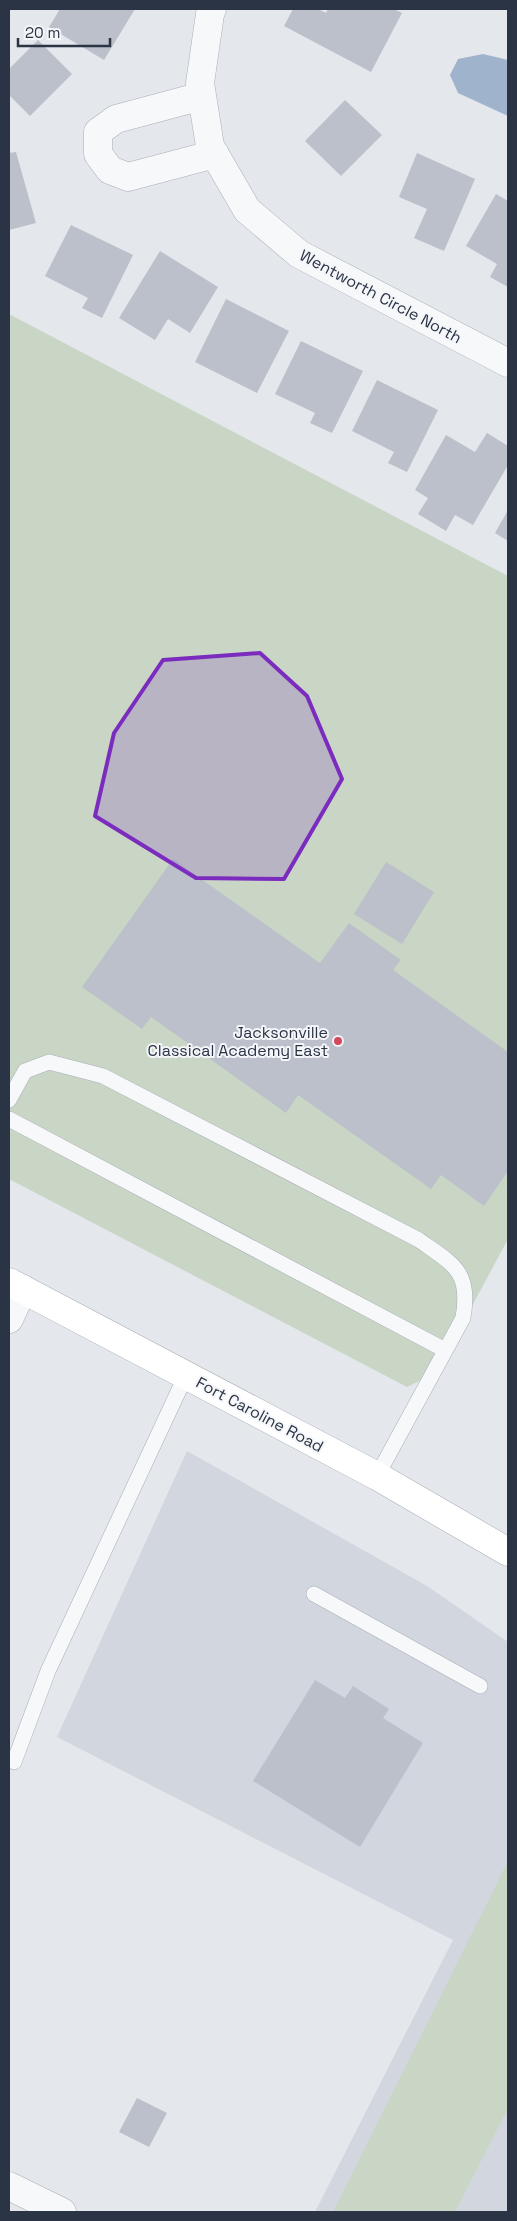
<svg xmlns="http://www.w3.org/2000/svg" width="517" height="2221" font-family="'Space Grotesk',sans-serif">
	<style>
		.built { fill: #d2d6de }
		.green { fill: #c9d6c5 }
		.water { fill: #9fb4cc }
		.building { fill: #bbc0ca }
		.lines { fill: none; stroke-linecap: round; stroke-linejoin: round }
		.lane-casing { stroke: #a9aeb7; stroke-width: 16 }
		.street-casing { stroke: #a9aeb7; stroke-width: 29 }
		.secondary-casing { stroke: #a9aeb7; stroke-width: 29 }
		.lane { stroke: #f7f8fa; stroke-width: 15 }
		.street { stroke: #f7f8fa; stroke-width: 28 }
		.secondary { stroke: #fff; stroke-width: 28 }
		.marked { fill: #7b2cbf; fill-opacity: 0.2; stroke: #7b2cbf; stroke-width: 4; stroke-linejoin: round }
		.poi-dot { fill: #d1495b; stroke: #f4f6f9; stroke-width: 2 }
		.labels { text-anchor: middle; stroke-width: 4; stroke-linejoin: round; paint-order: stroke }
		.street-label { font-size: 16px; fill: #2b3445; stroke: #f4f6f9 }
		.poi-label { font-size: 16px; fill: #2b3445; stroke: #f4f6f9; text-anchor: end }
	</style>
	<rect width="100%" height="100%" fill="#e4e7ec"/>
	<path class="built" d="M187,1451L427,1586L508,1642V2212H315L453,1940L57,1737Z"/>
	<path class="green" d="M9,314L508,576V1239L436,1373L407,1387L9,1179Z
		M508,1861V2108L455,2212H333Z"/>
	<path class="water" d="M483,54L508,60V116L458,93L450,75L458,59Z"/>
	<path class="building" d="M60,9H135L104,60L49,27Z
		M293,9H318L326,13L328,9H394L402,13L371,72L284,26Z
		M38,40L72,74L30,116L9,95V69Z
		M345,100L382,135L341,176L305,141Z
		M16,152L36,223L9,230V153Z
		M417,153L475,179L444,251L414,238L427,209L399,197Z
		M496,194L508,201V287L490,277L497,264L466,246Z
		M71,225L133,255L102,318L82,308L88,298L45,276Z
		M160,251L218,287L190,333L168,319L155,340L119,318Z
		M226,299L289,331L257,393L195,362Z
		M301,341L363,371L332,433L310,423L315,413L275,394Z
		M377,380L438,410L407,472L388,463L394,452L352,431Z
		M487,433L508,446V465L473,525L455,515L446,531L418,514L428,498L415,490L446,435L475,452Z
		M508,510V541L495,533Z
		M173,859L320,963L349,923L401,960L393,970L508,1052V1171L484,1206L441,1175L431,1189L298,1095L286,1113L151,1017L142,1029L82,987Z
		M386,862L434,892L402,944L354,914Z
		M315,1680L345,1698L353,1686L389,1709L383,1718L423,1743L360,1847L253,1781Z
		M137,2098L167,2113L149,2147L119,2132Z"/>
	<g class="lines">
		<g class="lane-casing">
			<path id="lane" d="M9,1100L25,1071L49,1062L103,1076L419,1240C454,1265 471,1271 463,1318L377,1476
				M9,1119L445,1350
				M314,1594L480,1686
				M14,1762L48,1671L186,1375"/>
		</g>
		<g class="street-casing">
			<path id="street" d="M212,9L210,14L200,83L210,146L247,210L299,254L508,363
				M202,96L116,119L98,132V154L110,170L128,177L215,154
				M9,1319L23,1289
				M9,2186L62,2212"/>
		</g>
		<g class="secondary-casing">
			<path id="secondary" d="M9,1282L377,1476L508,1552"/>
		</g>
		<use href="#lane" class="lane"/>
		<use href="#street" class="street"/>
		<use href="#secondary" class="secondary"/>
	</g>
	<path class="marked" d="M260,653L307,696L342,779L284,879L196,878L95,816L114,733L163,660Z"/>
	<circle class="poi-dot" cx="338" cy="1041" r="5"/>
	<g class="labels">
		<g class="street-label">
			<text transform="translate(381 296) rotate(28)" y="6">Wentworth Circle North</text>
			<text transform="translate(260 1414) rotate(28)" y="6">Fort Caroline Road</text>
		</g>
		<g class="poi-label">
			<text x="328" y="1038">Jacksonville<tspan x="328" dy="18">Classical Academy East</tspan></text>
		</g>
	</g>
	<rect width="517" height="2221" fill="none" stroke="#2b3445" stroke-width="20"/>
	<path d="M18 38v8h92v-8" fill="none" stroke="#2b3445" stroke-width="2.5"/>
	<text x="25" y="38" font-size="15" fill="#2b3445" stroke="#f4f6f9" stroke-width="4" paint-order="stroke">20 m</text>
</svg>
